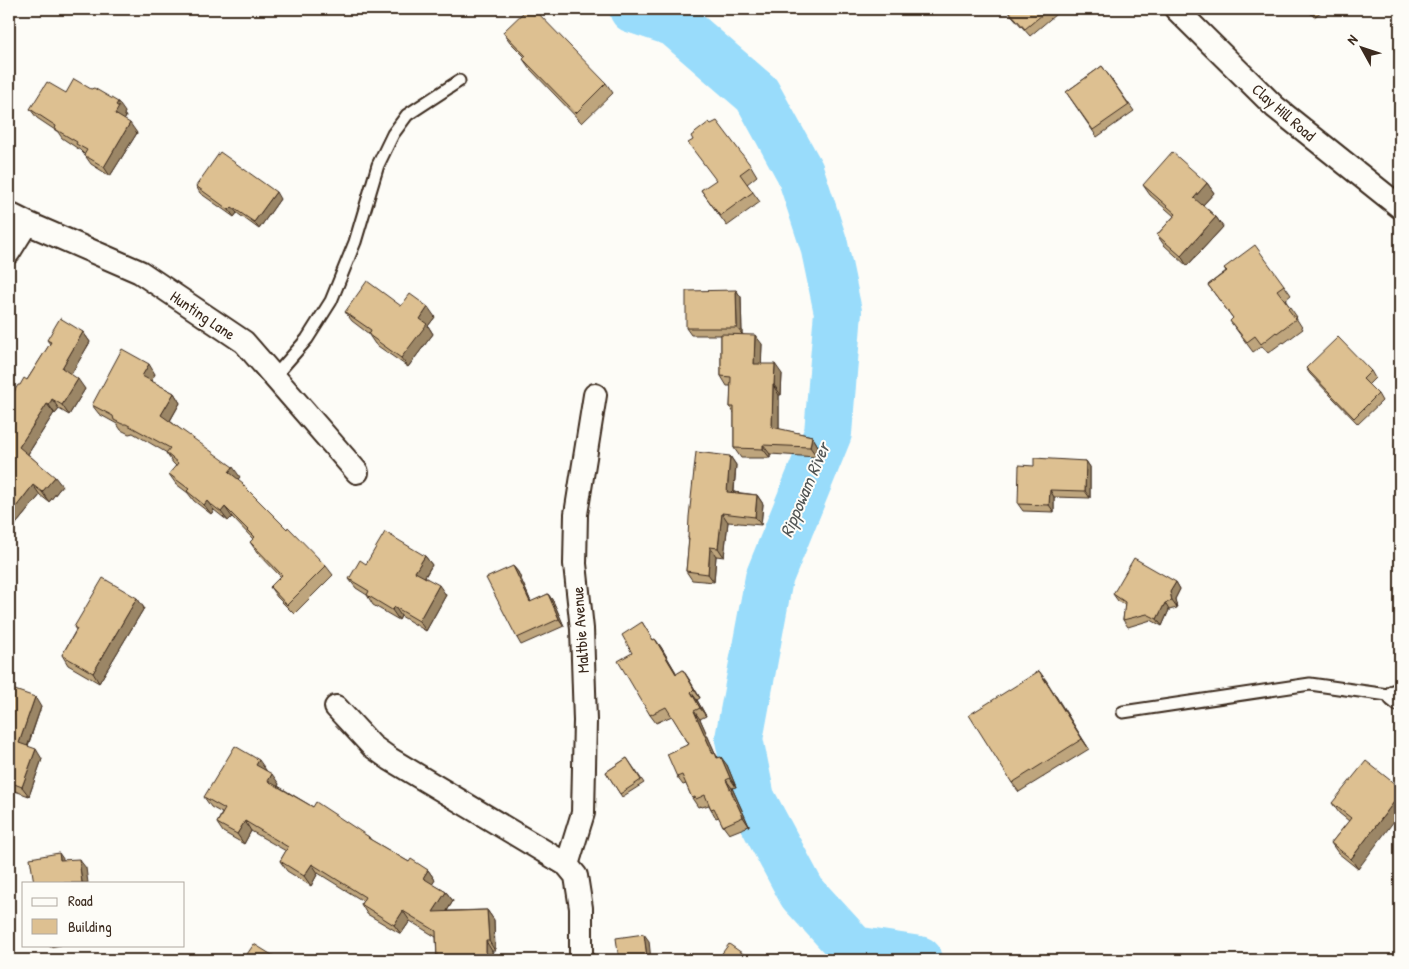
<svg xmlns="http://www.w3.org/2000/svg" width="1409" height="969" font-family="'Patrick Hand',sans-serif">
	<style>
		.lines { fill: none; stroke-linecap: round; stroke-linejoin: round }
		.river { stroke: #99dcfb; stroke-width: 48 }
		.lane-casing { stroke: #3b2a1e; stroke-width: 15 }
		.street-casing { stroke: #3b2a1e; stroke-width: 26 }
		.lane { stroke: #fdfcf7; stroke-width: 11 }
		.street { stroke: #fdfcf7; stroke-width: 22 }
		.wall { fill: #bea57d; stroke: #3b2a1e }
		.shaded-wall { fill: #9b8666; stroke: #3b2a1e }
		.building { fill: #ddc091; stroke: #3b2a1e }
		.labels { text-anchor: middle; stroke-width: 4; stroke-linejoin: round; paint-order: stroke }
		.street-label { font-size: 16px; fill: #3b2a1e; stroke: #fdfcf7 }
		.water-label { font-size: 18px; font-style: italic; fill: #525655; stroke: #fdfcf7 }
	</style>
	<rect width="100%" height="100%" fill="#fdfcf7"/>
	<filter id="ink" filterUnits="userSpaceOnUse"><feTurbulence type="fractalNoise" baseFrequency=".02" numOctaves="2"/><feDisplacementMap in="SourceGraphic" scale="10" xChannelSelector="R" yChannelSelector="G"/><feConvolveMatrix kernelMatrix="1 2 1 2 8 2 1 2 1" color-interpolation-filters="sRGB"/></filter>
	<g filter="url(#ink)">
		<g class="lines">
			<path class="river" d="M633,9L675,23L757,94L800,172L824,245L838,312L828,433L769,578L739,739L751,798L802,893L854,950L919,960"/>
			<g class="lane-casing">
				<path id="lane" d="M274,377L307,339L331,301L355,242L378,165L393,134L407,115L459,81
					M1123,712L1310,684L1395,696"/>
			</g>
			<g class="street-casing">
				<path id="street" d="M1176,9L1275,107L1400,207
					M9,214L27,223L140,272L244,342L357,472
					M9,252L27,223
					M1395,696L1400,700
					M336,707L372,746L390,759L567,865L576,876L581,908V960
					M567,865L583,813L585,721L582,629L575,564L576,514L595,395"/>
			</g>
			<use href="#lane" class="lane"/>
			<use href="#street" class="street"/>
		</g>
		<path class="wall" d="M1006,9H1062L1030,36Z
			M1307,9H1325L1314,17Z
			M503,32L606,83L613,93L582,123L530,69L523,59L525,57L510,42Z
			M1102,66L1134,111L1097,137L1066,92Z
			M66,93L125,112L124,114L126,117L124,120L137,133L110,176L91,164L84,154L80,150L62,138L58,132L37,118L30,109Z
			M751,166L757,176L747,184L760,202L727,226L701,190Z
			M1207,183L1214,193L1203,205L1216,217L1223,227L1187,266L1164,245L1157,235L1174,216L1150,195L1143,185Z
			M196,186L280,199L259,229L237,213L234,217L200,193Z
			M1224,268L1284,285L1291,295L1285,300L1297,317L1296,318L1303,329L1284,343L1283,342L1268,353L1262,346L1253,352L1230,321L1233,318L1208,285L1226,271Z
			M736,290L741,297L742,334L762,344L761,364L782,374L781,395H779V429L812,436L818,446L817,457L770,454V458H741L734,448V413L730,407L731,386H727L721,376V335H691L686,328Z
			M401,306L435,317L428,326L433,334L408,367L375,344L369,335V334L352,321L345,312Z
			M83,332L90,342L71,374L85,389L69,415L59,409L55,414L54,413L28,454L62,486L49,502L40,495L12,529L9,526V400L20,385L27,380L50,344L47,340Z
			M1306,368L1371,371L1375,378L1368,385L1378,394L1382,401L1358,424L1310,374Z
			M155,374L151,381L174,393L180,403L170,421L240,477L238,479L248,490L287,529L326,566L333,575L294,614L277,597L270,587L281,577L257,552L250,542L253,539L232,517L228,521L214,510L211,514L194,501L188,493L176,484L169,474L176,466L173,463L166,453H167L133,433L129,434L121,430L117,424L99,414L92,405Z
			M730,456L736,465L734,492L757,495L763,504L761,525L728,522L724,557L716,556L714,582L692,580L686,571L689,540L688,538Z
			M1086,461L1090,467V498L1054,497V512L1023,511L1018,504L1034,466Z
			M425,556L432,565L425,577L446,595L426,631L401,616L399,620L373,605L367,595L356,588L349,579L366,564Z
			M513,566L518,572L531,602L548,594L553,601L564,626L521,645L517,638Z
			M1176,582L1180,589L1175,599L1177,608L1169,610L1162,626L1151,620L1128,627L1123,620L1125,605L1118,601L1113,594Z
			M137,598L144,608L99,683L68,665L62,655L76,630L74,627Z
			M642,622L653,640L655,639L661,647L677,674L683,670L700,698L697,700L706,716L700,719L716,755L727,765L736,787L732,788L749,826L729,834L723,826L719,817L716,818L711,809L709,805L702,807L701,806L698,807L692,798L686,784L683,785L677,777L689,744L672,716L656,723L650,715L632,653Z
			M1039,671L1089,749L1019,792L1012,783Z
			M9,688L41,707L28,746L42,759L29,796L9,789Z
			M627,758L644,783L622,797L606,772Z
			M266,770L279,784L278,786L313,807L369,837L371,840L409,862L428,870L435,880L432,884L446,892L453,901L447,911L487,910L494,920L495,951H492L493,960H437L436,937L410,921L401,934L367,914L361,904L363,901L318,873L311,886L287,871L280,861L286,851L251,831L244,844L223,832L217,823L222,813L211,807L204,797Z
			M1400,788L1358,869L1338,853L1331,843L1349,821L1339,813L1332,803Z
			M49,945H61L50,947Z"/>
		<path class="shaded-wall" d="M118,102L125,112L124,114L126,117L122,124L115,114L116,105Z
			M130,123L137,133L110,176L104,167Z
			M1207,183L1214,193L1201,207L1194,198Z
			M276,192L280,199L259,229L254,222Z
			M232,207L237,213L234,217L229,210Z
			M1216,217L1223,227L1187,266L1181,256Z
			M736,290L741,297L742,334L737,328Z
			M428,307L435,317L428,326L433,334L408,367L401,358L420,319Z
			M83,332L90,342L69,378L62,368Z
			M755,335L762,344L761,374L754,364Z
			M149,364L155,374L149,385L142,376Z
			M775,364L782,374L781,395L774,385Z
			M78,379L85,389L69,415L62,405Z
			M773,385L779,395V437L772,427Z
			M174,393L180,403L168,424L161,415Z
			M52,399L59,409L55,414L49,405Z
			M47,404L54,413L26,457L19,447Z
			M812,436L818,446L817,457L810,447Z
			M763,445L770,454V458L763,449Z
			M730,456L736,465L733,500L727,492Z
			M1086,461L1090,467V498L1085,491Z
			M233,467L240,477L236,482L229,472Z
			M55,477L62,486L49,502L42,492Z
			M33,485L40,495L12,529L9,524V516Z
			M1050,490L1054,497V512L1049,505Z
			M757,495L763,504L761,525L755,517Z
			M207,501L214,510L211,514L204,505Z
			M225,507L232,517L228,521L221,512Z
			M722,513L728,522L724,557L718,548Z
			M710,547L716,556L714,582L708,574Z
			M425,556L432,565L422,581L415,572Z
			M513,566L518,572L534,609L530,602Z
			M1176,582L1180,589L1175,599L1177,608L1172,601L1170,592Z
			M439,585L446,595L426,631L419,621Z
			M548,594L553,601L564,626L559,619Z
			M137,598L144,608L99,683L93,673Z
			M1165,603L1169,610L1162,626L1157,619Z
			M395,607L401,616L399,620L392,610Z
			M655,639L661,647L682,683L676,674Z
			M683,670L689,679L700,698L694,689Z
			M1039,671L1046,680L1089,749L1082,739Z
			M691,692L697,700L706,716L700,708Z
			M35,697L41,707L25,753L19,743Z
			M694,711L700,719L716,755L721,761L713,754Z
			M36,749L42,759L29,796L22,787Z
			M721,757L727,765L736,787L730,778Z
			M259,760L266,770L263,774L256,765Z
			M272,774L279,784L275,790L268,781Z
			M726,780L732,788L749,826L743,817Z
			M1400,794V813L1358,869L1351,859Z
			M245,821L251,831L244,844L237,834Z
			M59,853L66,863L60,860Z
			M79,859L86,868L88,883H82Z
			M312,864L318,873L311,886L304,876Z
			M428,870L435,880L430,888L423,878Z
			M446,892L453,901L440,922L433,912Z
			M487,910L494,920L495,951L489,941Z
			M403,911L410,921L401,934L394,925Z
			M644,934L649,941L651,960H649L647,958Z
			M486,941L492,951L493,960H486Z"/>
		<path class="building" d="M527,9H534L606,83L576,113L523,59L526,56L503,32Z
			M1007,9H1049L1025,29Z
			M1400,32V41L1397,34Z
			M1400,46V62L1394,49Z
			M1102,66L1129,105L1093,130L1066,92Z
			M74,79L91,89L94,88L118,102L116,105L119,107L115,114L130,123L104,167L84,155L87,150L76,144L77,142L55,129L56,126L30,109L47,82L66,93Z
			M717,121L751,166L740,174L753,192L720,216L701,190L716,180L688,143L693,140L691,136L709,122L711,124Z
			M220,152L276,192L254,222L232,207L229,210L196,186Z
			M1172,152L1207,183L1194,198L1216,217L1181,256L1157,235L1176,214L1143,185Z
			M1255,245L1284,285L1277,290L1290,307L1288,309L1296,319L1277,333L1276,332L1261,344L1255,336L1247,342L1230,321L1233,318L1208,285L1227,271L1224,268Z
			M367,281L401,306L410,294L428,307L420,319L427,324L401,358L369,335L371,330L345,312Z
			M736,290L737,328H686V291Z
			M60,318L83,332L62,368L78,379L62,405L52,399L49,405L47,404L19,447L55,477L42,492L33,485L9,516V400L18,385H20L24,378L27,380L51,342L47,340Z
			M721,334L755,335L754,364H775L774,385H773L772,427L812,436L810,447L763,445V449L734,448V407H730L731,377L721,376Z
			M1338,337L1371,371L1363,379L1378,394L1354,418L1306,368Z
			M122,349L149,364L142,376L174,393L161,415L233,467L229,472L243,483L242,484L287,529L288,527L326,566L287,605L270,587L282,575L250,542L255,537L225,507L221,512L207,501L204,505L187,491L189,489L169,474L178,463L166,453L170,448L126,424H122L114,420L113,416L92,405Z
			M696,452L730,456L727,492L757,495L755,517L722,513L718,548L710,547L708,574L686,571L689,538H688L689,517Z
			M1034,458L1086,461L1085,491L1050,490L1049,505L1018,504L1019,465L1034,466Z
			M385,532L425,556L415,572L439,585L419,621L395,607L392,610L367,595L369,591L349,579L360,560L366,564Z
			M1134,558L1176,582L1170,592L1172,601L1165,603L1157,619L1147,614L1123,620L1125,602L1113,594Z
			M513,566L530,602L548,594L559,619L517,638L486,578Z
			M103,578L137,598L93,673L62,655L77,629L74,627Z
			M642,622L653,640L655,639L676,674L683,670L694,689L691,692L700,708L694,711L713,754L715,753L717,758L721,757L730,778L726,780L743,817L723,826L714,808L711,809L705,795L696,799L695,797L692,798L682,775L677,777L667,754L689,744L666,707L650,715L618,661L632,653L622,635Z
			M1039,671L1082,739L1012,783L969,715Z
			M9,688L35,697L19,743L36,749L22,787L9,782Z
			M235,746L259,760L256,765L272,774L268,781L313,807L316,802L369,837L368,838L409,862L411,859L428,870L423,878L446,892L433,912L487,910L489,941H486V960H437L436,931L403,911L394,925L361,904L365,897L312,864L304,876L280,861L288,847L245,821L237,834L217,823L225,809L204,797Z
			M627,758L641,780L620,794L606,772Z
			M1366,761L1400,788V794L1351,859L1331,843L1351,818L1332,803Z
			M59,853L60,860L79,859L82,883H34L30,858Z
			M644,934L647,958L644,960H619L616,938Z
			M254,944L280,960H243Z
			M729,944L752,960H717Z"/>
	</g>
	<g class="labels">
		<g class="street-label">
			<text transform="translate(1284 112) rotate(41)" y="6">Clay Hill Road</text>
			<text transform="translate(203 315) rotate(34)" y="6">Hunting Lane</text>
			<text transform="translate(580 630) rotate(-94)" y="6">Maltbie Avenue</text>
		</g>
		<g class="water-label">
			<text transform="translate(805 490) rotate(-67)" y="6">Rippowam River</text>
		</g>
	</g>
	<rect width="1409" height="969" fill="none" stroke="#fdfcf7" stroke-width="30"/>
	<rect x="15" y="15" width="1379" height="939" fill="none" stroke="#3b2a1e" stroke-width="2" filter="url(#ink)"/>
	<rect x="22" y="882" width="162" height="65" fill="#fdfcf7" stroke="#afa8a0"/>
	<rect x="32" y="898" width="25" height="8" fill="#fdfcf7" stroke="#afa8a0"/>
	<text x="68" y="906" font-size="15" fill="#3b2a1e">Road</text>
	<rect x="32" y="919" width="25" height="15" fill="#ddc091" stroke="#afa8a0"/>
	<text x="68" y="932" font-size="15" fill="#3b2a1e">Building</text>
	<g transform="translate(1362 48) rotate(310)" stroke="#fdfcf7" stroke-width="4" paint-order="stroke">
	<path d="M0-4L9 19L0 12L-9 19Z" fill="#3b2a1e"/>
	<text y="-8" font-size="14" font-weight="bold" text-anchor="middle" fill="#3b2a1e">N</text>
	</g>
</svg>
